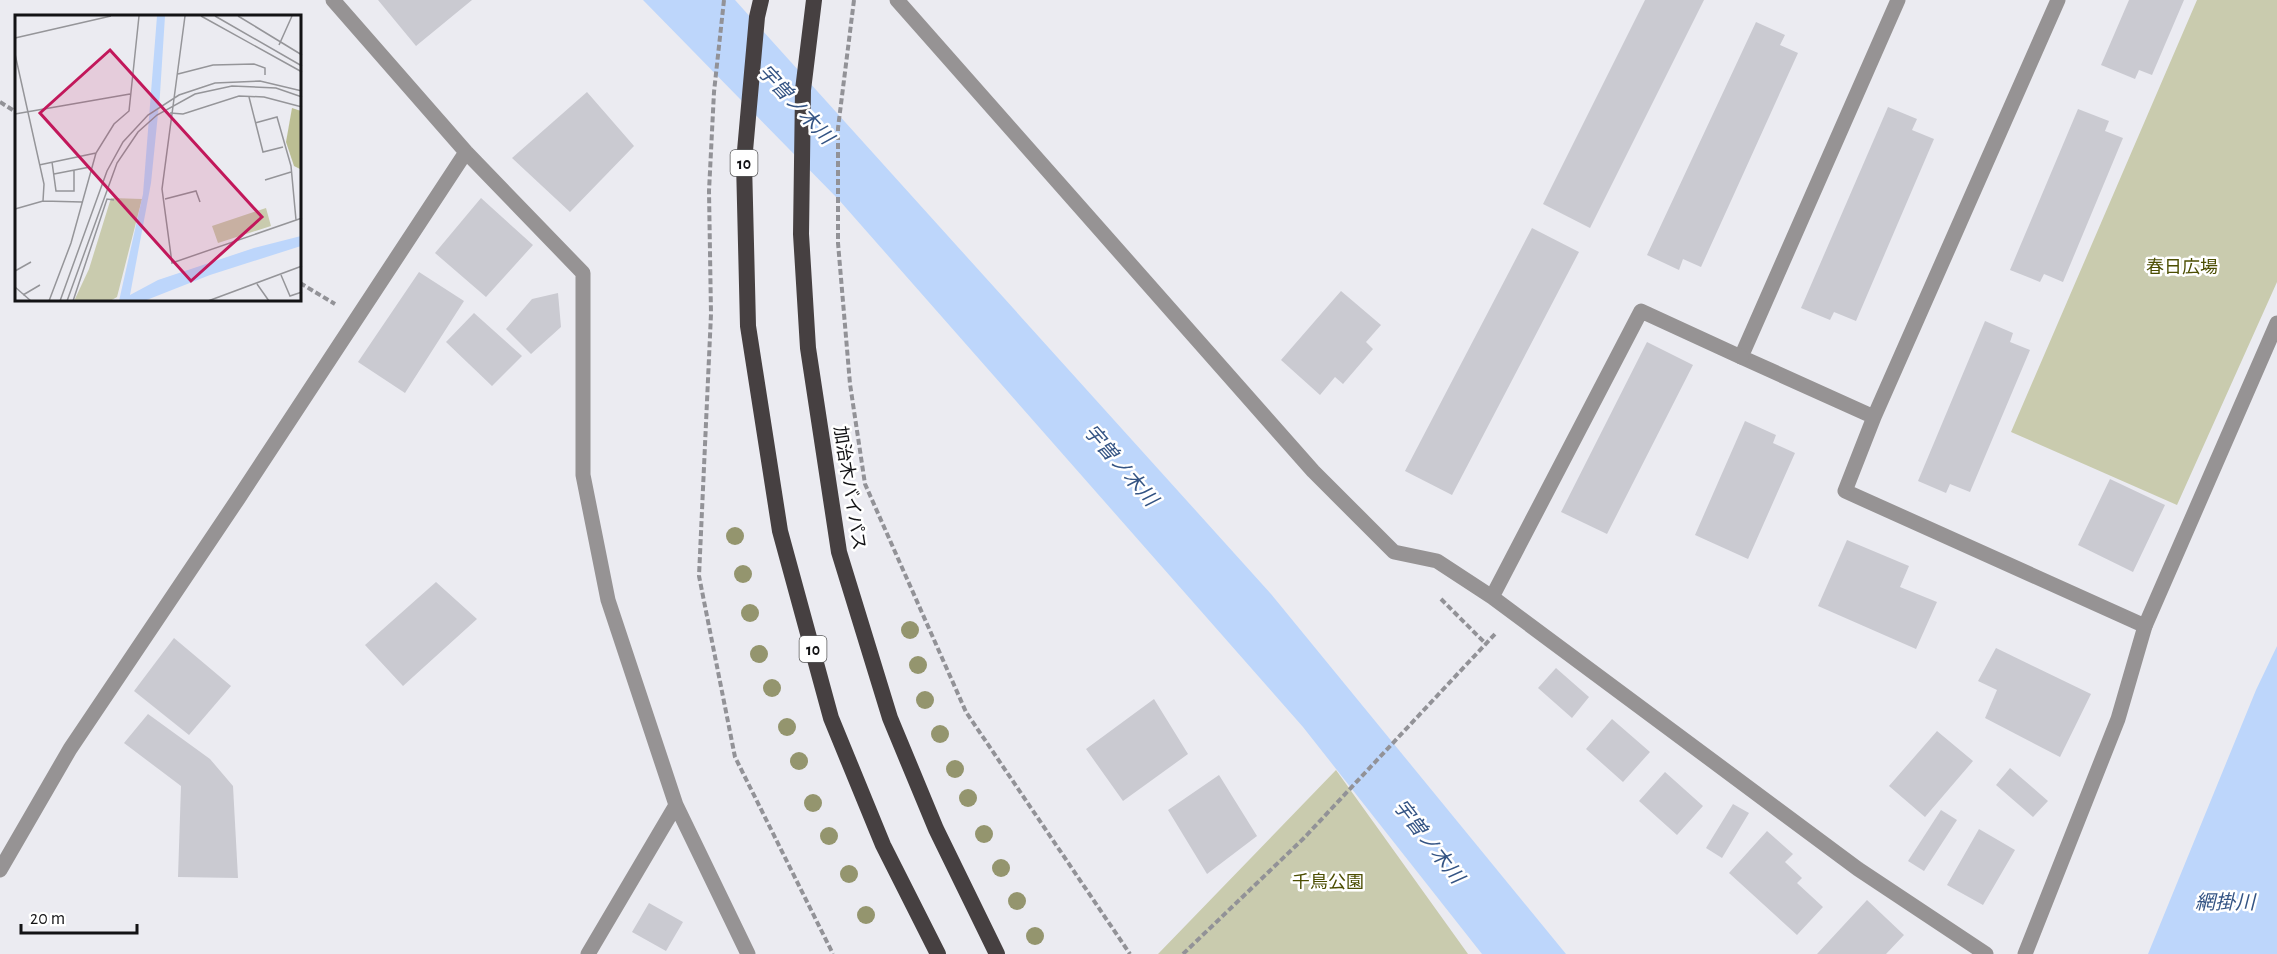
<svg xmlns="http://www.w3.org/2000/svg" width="2277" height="954" font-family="'Alegreya Sans','Noto Sans JP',sans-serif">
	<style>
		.green { fill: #c9cbae }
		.water { fill: #bdd6fb }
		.building { fill: #cacad1 }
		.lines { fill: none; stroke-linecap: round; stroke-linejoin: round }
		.path { stroke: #929297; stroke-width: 4; stroke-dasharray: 6 3; stroke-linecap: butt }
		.service { stroke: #969394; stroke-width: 15 }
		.minor { stroke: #969394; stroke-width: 15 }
		.trunk { stroke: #464041; stroke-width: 16 }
		.tree { fill: #94956e }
		.labels { text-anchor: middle; stroke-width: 5; stroke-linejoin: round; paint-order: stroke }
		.shield { fill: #fff; stroke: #5a5a5b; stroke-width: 1.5 }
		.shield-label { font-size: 16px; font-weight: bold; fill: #131315 }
		.park-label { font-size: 18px; fill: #4c4e02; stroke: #fff }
		.street-label { font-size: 18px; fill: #131315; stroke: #fff }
		.water-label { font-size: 20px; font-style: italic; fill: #345484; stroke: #fff }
		.inset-road { fill: none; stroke: #959599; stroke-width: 1.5 }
		.view { fill: #c2185b; fill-opacity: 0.15; stroke: #c2185b; stroke-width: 3 }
		.inset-edge { fill: none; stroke: #131315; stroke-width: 3 }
	</style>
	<rect width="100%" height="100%" fill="#ebebf1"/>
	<path class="green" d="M2197,0H2277V282L2177,505L2011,432Z
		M1336,770L1468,954H1158Z"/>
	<path class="water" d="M643,0H735L1271,594L1566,954H1482L1303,727L839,200Z
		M2277,646V954H2148L2256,690Z"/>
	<path class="building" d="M378,0H472L416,46Z
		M1645,0H1704L1590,228L1543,204Z
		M2129,0H2184L2152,75L2139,70L2135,79L2101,65Z
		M1756,22L1785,35L1780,45L1798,53L1701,267L1683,259L1679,270L1647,255Z
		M587,92L634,146L570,212L512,158Z
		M1888,107L1917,119L1912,130L1934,139L1856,321L1834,312L1830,320L1801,308Z
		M2078,109L2109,121L2105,131L2123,138L2063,282L2044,274L2040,282L2010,270Z
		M481,198L533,245L486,297L435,253Z
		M1532,228L1579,252L1452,495L1405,471Z
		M419,272L464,301L405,393L358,362Z
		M1341,291L1381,325L1366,342L1373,349L1343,384L1335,377L1320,395L1281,360Z
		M558,293L561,327L531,354L506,329L532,299Z
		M474,313L522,356L492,386L446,342Z
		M1985,321L2013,333L2010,342L2030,350L1970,492L1950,484L1946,493L1918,481Z
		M1647,342L1693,365L1607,534L1561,512Z
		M1745,421L1776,435L1773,443L1795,453L1748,559L1695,535Z
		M2110,479L2165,505L2133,572L2078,545Z
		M1847,540L1909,566L1900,587L1937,602L1916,649L1818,606Z
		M436,582L477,619L403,686L365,645Z
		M174,638L231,686L189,735L134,691Z
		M1996,648L2091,694L2060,757L1985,718L1997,690L1978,681Z
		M1556,668L1589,697L1572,718L1538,688Z
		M1154,699L1188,754L1123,801L1086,749Z
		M148,714L210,759L233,786L238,878L178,877L181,786L124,743Z
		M1612,719L1650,752L1623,782L1586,749Z
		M1937,731L1973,761L1925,817L1889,786Z
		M2010,768L2048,801L2033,817L1996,785Z
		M1665,772L1703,806L1677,835L1639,801Z
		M1219,775L1257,836L1207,874L1168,810Z
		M1733,804L1749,813L1722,858L1706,848Z
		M1941,810L1957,820L1924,871L1908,861Z
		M1979,829L2015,850L1983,905L1947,885Z
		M1767,831L1793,854L1785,862L1802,878L1797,883L1823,907L1797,935L1729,873Z
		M1867,900L1904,935L1886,954H1817Z
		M649,903L683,922L666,951L632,932Z"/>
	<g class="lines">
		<path class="path" d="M724,0L714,92L709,191L711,314L699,576L735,757L833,954
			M854,0L838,128V243L850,384L865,484L966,712L1130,954
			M0,102L16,112
			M300,283L335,304
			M1441,599L1486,644
			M1183,954L1304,838L1495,634"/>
		<path class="service" d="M2058,0L1874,417L1845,491L2145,626
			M1874,417L1741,357L1898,0"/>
		<path class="minor" d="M333,0L466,152L583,273V475L608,600L676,805L748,954
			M897,0L1313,471L1394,552L1437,561L1492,597L1858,869L1986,954
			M1492,597L1641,311L1741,357
			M0,870L70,749L238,499L466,152
			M588,954L676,805
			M2025,954L2118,719L2145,626L2277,323"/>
		<path class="trunk" d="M761,0L757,17L744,162L748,326L780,531L831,718L883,845L938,954
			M814,0L803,90L801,234L808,348L839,552L890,718L936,829L997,954"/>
	</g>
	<g class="tree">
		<circle cx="735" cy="536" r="9"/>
		<circle cx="743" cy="574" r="9"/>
		<circle cx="750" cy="613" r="9"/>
		<circle cx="910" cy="630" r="9"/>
		<circle cx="759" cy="654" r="9"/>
		<circle cx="918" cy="665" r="9"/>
		<circle cx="772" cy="688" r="9"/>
		<circle cx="925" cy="700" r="9"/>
		<circle cx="787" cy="727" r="9"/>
		<circle cx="940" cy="734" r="9"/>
		<circle cx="799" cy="761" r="9"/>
		<circle cx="955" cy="769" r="9"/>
		<circle cx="968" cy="798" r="9"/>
		<circle cx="813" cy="803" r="9"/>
		<circle cx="984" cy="834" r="9"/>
		<circle cx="829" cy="836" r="9"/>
		<circle cx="1001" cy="868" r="9"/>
		<circle cx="849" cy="874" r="9"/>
		<circle cx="1017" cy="901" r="9"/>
		<circle cx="866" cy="915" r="9"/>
		<circle cx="1035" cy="936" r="9"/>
	</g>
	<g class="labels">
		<g class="shield">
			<rect x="730.5" y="150" width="27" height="26" rx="4.5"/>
			<rect x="799.5" y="636" width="27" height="26" rx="4.5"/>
		</g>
		<g class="shield-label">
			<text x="744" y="169">10</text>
			<text x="813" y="655">10</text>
		</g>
		<g class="park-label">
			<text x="2182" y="273">春日広場</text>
			<text x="1328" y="888">千鳥公園</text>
		</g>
		<g class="street-label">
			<text transform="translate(850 488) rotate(81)" y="6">加治木バイパス</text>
		</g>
		<g class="water-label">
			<text transform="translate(796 104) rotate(47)" y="7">宇曽ノ木川</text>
			<text transform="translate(1121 465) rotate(49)" y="7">宇曽ノ木川</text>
			<text transform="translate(1429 841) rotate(52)" y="7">宇曽ノ木川</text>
			<text x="2225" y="909">網掛川</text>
		</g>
	</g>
	<g transform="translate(15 15)">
		<rect width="286" height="286" fill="#ebebf1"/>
		<path d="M96,183L127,184L102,282L95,286H59L74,254ZM251,193L256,211L203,228L197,211Z" fill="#c9cbae"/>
		<path d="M277,93L286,96L285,154L279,151L271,127Z" fill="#bbbe93"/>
		<path d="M142,1H150L145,79L136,168L115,280L143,265L239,233L286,221V231L195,260L129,286H104L128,179Z" fill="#bdd6fb"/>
		<path class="inset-road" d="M170,1L147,174L157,248L287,203M186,1L287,57M200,1L287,51M223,1L287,40M0,23L96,1M264,30L277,1M0,39L29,169L28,186M163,59L198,50L239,49L250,53V60M234,82L248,137L268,132M155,98L168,99L224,81L249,82L287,92M0,99L115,79M240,108L262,102L276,151L281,205M37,147L41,176H59V155M24,150L81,138M39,159L75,152M250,165L276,157M150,184L181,176L185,187M0,194L28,186L67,187M0,256L16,247M266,260L275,281L287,277M242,269L254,286M0,272L16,286M8,280L25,270M34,286L56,228L81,138L99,109L114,96L124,1M45,286L92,156L108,127L133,100L164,80L200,68L245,66L287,76M52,286L102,148L123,117L142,100L180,79L217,71L261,73L287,82M58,286L92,184L99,185M193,286L287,251"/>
		<path class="view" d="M95,35L247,202L176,266L25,98Z"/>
		<rect width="286" height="286" class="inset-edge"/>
	</g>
	<path d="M21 924v9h116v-9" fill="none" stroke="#131315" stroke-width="3"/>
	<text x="30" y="924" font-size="18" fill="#131315" stroke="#ffffff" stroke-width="4.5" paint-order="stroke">20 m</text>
</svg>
